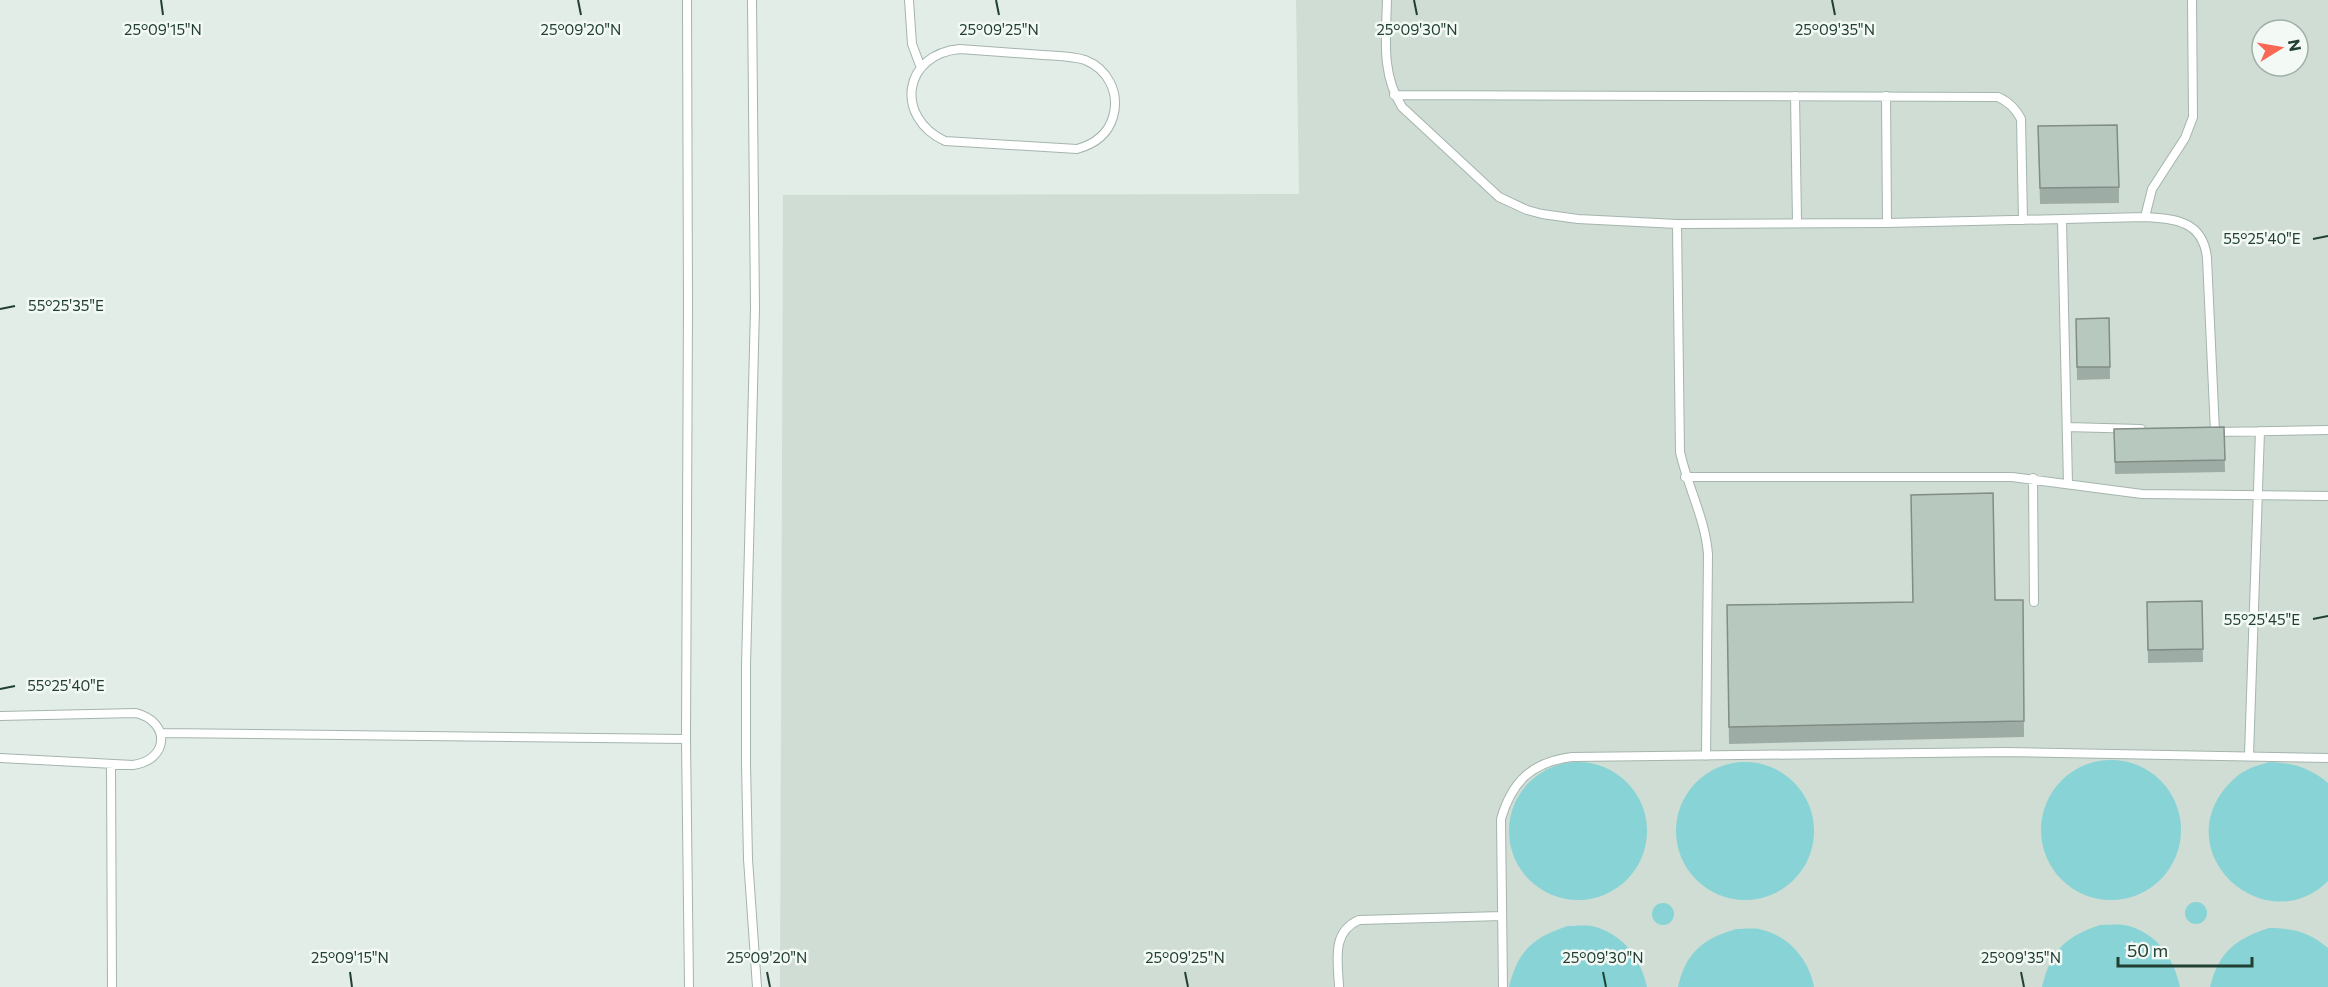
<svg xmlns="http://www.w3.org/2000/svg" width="2328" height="987" font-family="Commissioner,sans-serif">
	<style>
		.built { fill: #d0ddd5; fill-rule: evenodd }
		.water { fill: #87d3d5 }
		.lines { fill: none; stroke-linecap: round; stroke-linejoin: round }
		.service-casing { stroke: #a4b5ad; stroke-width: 10 }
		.service { stroke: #fff; stroke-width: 8 }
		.wall { fill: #9daca4 }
		.building { fill: #b7c8bf; stroke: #808c86; stroke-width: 1.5 }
		.ticks { fill: none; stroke: #213f33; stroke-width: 2 }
		.ticks-label { font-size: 15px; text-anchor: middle; fill: #213f33; stroke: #f3f9f5; stroke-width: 5; stroke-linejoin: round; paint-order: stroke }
	</style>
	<rect width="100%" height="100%" fill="#e2ede7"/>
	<path class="built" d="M1296,0H2328V987H780L783,195L1299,194ZM2262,30H2298V66H2262Z"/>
	<path class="water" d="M2041 830a70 70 0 1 1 140 0a70 70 0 1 1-140 0Z
		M1509 831a69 69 0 1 1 138 0a69 69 0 1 1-138 0Z
		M1676 831a69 69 0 1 1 138 0a69 69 0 1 1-138 0Z
		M2269,762C2293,763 2309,767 2328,783V881C2270,939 2176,863 2220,795C2227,785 2236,775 2247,770C2253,766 2261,765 2269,762Z
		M2185 913a11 11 0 1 1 22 0a11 11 0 1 1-22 0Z
		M1652 914a11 11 0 1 1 22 0a11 11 0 1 1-22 0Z
		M2100,925C2108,925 2117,924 2124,925C2156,931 2174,958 2180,987H2042C2051,950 2065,937 2100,925Z
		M1568,926C1575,926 1584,925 1592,926C1622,933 1641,958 1647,987H1509C1518,951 1533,937 1568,926Z
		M2269,928C2293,928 2309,932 2328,948V987H2210C2219,952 2235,939 2269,928Z
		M1736,929C1743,929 1752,928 1759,929C1788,935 1809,959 1814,987H1678C1686,952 1703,939 1736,929Z"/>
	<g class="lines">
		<g class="service-casing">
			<path id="service" d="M687,0L688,305L686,739L689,987
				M752,0L755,308L746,666V763L748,859L757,987
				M909,0L912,44L921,68
				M1387,0C1386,38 1381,74 1402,107L1499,197L1527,210L1542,214L1578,219L1677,224L1887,223L2145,217C2176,219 2203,221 2207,258L2215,432
				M960,49C988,51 1016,53 1043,55C1057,56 1072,56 1085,60C1108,69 1120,93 1113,117C1108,134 1095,144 1077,149L945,141C894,117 903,54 960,49Z
				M1394,95L1998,97C2009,102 2015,108 2021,119L2023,220
				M1795,96L1797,222
				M1886,96L1887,223
				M2145,217L2152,189L2185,138L2193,117L2192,0
				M2062,220L2068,484
				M1677,224L1680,452C1688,488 1705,518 1708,554L1706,756
				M2067,427L2141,429
				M2216,432L2328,430
				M1685,477H2012L2142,494L2328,496
				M2033,478L2034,602
				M0,716L136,713C171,722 169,760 133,765L0,758
				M161,733L686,739
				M2249,755L2260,431
				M111,764L112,987
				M1339,987C1338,961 1331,932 1359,920L1502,916
				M1503,987L1501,819C1512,781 1532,762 1572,757L2007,752L2328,758"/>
		</g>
		<use href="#service" class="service"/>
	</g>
	<path class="wall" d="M2038,126L2119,187V203L2040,204Z
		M2109,318L2110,379L2077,380L2076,319Z
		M2224,427L2225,472L2115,474L2114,429Z
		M2023,600L2024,737L1729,744L1727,605Z
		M2202,601L2203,662L2148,663L2147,602Z"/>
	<path class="building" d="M2117,125L2119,187L2040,188L2038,126Z
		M2109,318L2110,367H2077L2076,319Z
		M2224,427L2225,460L2115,462L2114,429Z
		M1993,493L1995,600H2023L2024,721L1729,727L1727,605L1913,602L1911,495Z
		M2202,601L2203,649L2148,650L2147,602Z"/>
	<path class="ticks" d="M161,0L163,15M578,0L581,15M996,0L999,15M1414,0L1417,15M1832,0L1835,15M2313,239L2328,236M0,309L15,306M2313,619L2328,616M0,689L15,686M350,972L352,987M767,972L770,987M1185,972L1188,987M1603,972L1606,987M2021,972L2024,987"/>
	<g class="ticks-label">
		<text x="163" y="35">25°09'15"N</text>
		<text x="581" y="35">25°09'20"N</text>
		<text x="999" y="35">25°09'25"N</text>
		<text x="1417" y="35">25°09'30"N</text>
		<text x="1835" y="35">25°09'35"N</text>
		<text x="2262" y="244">55°25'40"E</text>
		<text x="66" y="311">55°25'35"E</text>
		<text x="2262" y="625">55°25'45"E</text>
		<text x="66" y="691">55°25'40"E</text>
		<text x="350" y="963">25°09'15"N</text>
		<text x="767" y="963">25°09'20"N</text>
		<text x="1185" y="963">25°09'25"N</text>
		<text x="1603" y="963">25°09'30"N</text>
		<text x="2021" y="963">25°09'35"N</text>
	</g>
	<g transform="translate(2280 48) rotate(79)"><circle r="28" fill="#f3f9f5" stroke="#9fafa7" stroke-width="1.5"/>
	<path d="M0-4.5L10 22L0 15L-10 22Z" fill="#f86855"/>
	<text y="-9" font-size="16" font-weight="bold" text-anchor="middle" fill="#213f33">N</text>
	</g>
	<path d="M2118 957v9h134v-9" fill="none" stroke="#213f33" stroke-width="3"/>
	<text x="2127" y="957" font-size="18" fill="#213f33" stroke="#f3f9f5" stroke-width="4.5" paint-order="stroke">50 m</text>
</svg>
